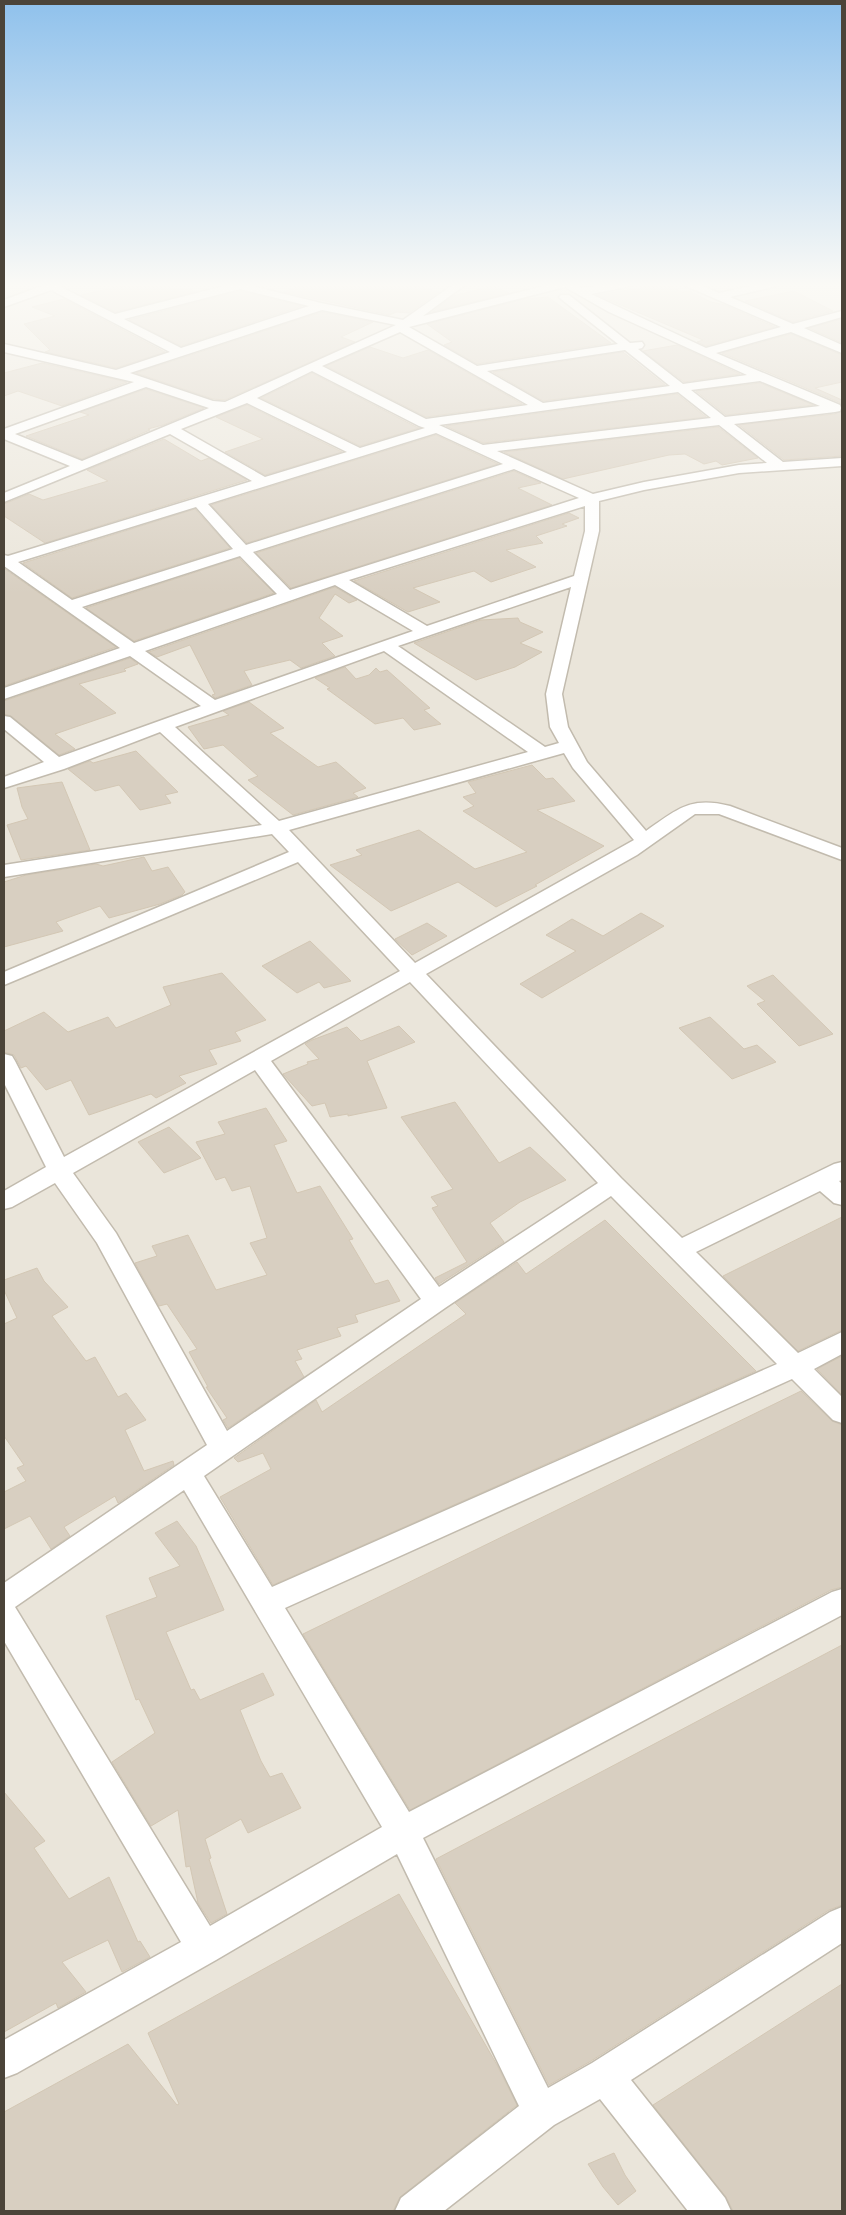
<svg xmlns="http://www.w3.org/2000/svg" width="846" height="2215" font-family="'IBM Plex Sans',sans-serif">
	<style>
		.residential { fill: #eae5da }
		.building { fill: #d8cfc1; stroke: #d3c7b4 }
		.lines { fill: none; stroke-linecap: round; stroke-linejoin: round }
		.street-casing { stroke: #c2bbae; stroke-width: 3 }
		.street { fill: #fff; fill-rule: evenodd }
	</style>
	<rect width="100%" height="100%" fill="#f6f3ec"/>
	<path class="residential" d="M4,284H842V2211H4Z"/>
	<path class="building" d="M131,284L135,286L160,284L176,290L188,288L195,292L115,312L81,295Z
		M306,284H409L439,292L409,313L397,312L389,315L284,292Z
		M665,284L682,292L689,291L711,302L725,305L775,327L706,346L697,342L703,340L597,295Z
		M492,286L509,293L432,312L453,296Z
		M240,291L302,306L181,346L129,320Z
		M794,291L833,311L793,322L745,301Z
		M548,297L611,343L477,364L444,345L452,342L427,324L525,299Z
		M64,299L165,352L116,368L45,352L50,350L24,324L55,316L32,307Z
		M322,312L373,322L341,337L355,342L225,400L213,399L136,373Z
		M842,319V343L809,328Z
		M791,334L842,355V382L815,388L842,400V406L841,403L722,353Z
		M677,345L740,374L684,382L643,351Z
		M370,347L403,358L428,350L522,404L426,417L326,366Z
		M623,352L665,385L543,401L493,372Z
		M42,363L127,382L62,406L18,391L4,396V373Z
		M312,373L418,428H419L360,446L261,398Z
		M760,383L813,405L726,415L696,391Z
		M146,389L204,408L163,425L148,429L150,430L82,459L26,436L89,415L80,412Z
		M677,394L706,417L483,443L446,426Z
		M247,405L342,452L265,475L225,452L263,439L216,417Z
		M842,410V456L784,460L739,425L835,414Z
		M718,427L758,458L722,465L716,461L704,464L685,454L669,455L563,479L504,452Z
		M436,435L498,464L247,543L211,505Z
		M164,439L201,461L209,458L247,480L45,543L4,516V504L29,494L43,500L108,481L87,470Z
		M514,471L541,483L518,488L552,505L291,588L256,553Z
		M195,509L230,548L72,598L23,563Z
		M569,513L579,518L562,524L567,526L536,536L543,543L506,550L536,567L491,582L474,571L413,588L440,602L408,612L354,581Z
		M239,558L274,593L134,641L86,608Z
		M4,569H5L116,647L4,686Z
		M335,587L357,600L349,603L335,594L319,618L343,636L322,643L335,656L301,668L290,660L244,671L252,685L215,698L212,695L215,694L190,645L157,657L149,652Z
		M518,618L520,622L543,632L520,643L542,652L515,667L476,680L414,643L481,620Z
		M130,658L138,664L124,669L126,671L79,684L116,713L55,734L75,749L59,755L11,716L4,714V701Z
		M345,667L356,679L369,675L376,668L380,672L387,670L430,708L424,710L441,724L414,730L403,718L375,724L327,689L330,688L315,678Z
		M249,702L284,728L270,733L318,767L336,762L366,788L353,793L358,797L293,815L248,780L258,776L223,745L204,749L188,727L229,715L223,711Z
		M136,751L178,792L165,795L171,803L140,810L119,785L95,791L68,769L90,761L93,763Z
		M532,765L546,779L553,778L575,801L537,810L604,846L535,885L537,886L496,907L458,882L391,911L330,865L362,855L356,850L419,830L475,869L527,852L463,811L474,806L463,797L476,793L468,782Z
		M62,782L90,850L21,860L7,825L28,819L22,807L17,788Z
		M144,857L152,871L168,867L185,892L182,895L160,904L109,918L100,906L56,922L63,931L4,947V882L26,875L96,864L103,866Z
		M641,913L664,926L542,998L520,984L576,951L546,935L572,919L603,936Z
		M427,923L447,936L412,955L395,939Z
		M310,941L351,981L324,988L319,982L297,993L262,966Z
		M222,973L266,1020L235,1032L241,1041L209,1050L217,1064L179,1076L186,1083L156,1098L151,1094L89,1115L71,1080L46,1090L26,1066L21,1068L14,1055L4,1052V1031L44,1012L68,1032L108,1017L116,1028L171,1005L163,987Z
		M773,975L833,1034L799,1046L757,1004L765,1001L747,986Z
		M710,1017L744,1049L757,1045L776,1062L732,1079L679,1028Z
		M399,1026L415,1042L367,1061L387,1108L348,1116V1114L330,1117L325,1103L312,1106L283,1074L308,1064L307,1062L319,1059L305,1044L312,1040L347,1027L361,1041Z
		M455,1102L499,1163L530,1147L566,1180L520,1202L490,1223L504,1242L439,1284L435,1278L467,1262L432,1208L438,1206L431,1197L453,1189L401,1117Z
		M266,1108L287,1141L274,1145L297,1193L320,1186L353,1239L349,1240L375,1284L388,1280L400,1301L355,1315L358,1322L337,1328L341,1336L297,1350L302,1359L295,1361L304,1377L228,1428L223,1420L227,1418L206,1387H208L189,1352L197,1349L167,1304L159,1306L135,1263L157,1256L152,1246L188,1235L216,1290L267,1275L250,1243L267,1238L250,1186L232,1191L225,1177L216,1180L196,1142L225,1134L218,1122Z
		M169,1127L201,1158L164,1173L138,1142Z
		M842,1217V1330L798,1351L723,1276Z
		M605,1220L756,1371L273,1585L220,1497L271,1469L263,1453L238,1462L234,1458L316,1400L322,1412L466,1314L455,1303L517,1262L526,1274Z
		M37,1268L44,1281L68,1307L52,1316L86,1361L95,1357L118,1397L126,1393L146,1420L125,1430L144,1471L173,1461L174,1465L118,1503L115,1496L64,1527L70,1536L51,1549L30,1516L4,1529V1492L26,1481L17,1468L24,1465L4,1436V1324L17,1318L4,1290V1280Z
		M842,1356V1395L817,1369Z
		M801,1391L832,1421L842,1425V1587L831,1590L410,1810L303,1634Z
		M177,1521L196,1546L224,1610L166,1632L191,1690L194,1689L200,1700L263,1673L274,1695L240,1710L261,1761L270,1777L282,1773L301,1808L248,1833L241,1819L205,1839L211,1858L209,1859L227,1914L211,1923L198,1903L190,1866L186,1867L178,1810L151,1826L112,1762L155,1733L139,1699L136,1700L106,1616L157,1597L149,1578L180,1566L155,1533Z
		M842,1645V1905L829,1910L591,2061L549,2085L436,1859Z
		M4,1792L45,1841L34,1848L69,1899L109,1877L138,1942L140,1941L150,1957L122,1972L108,1940L62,1962L86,1992L58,2008L56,2003L4,2032Z
		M399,1894L497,2065L517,2105L400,2197L393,2211H4V2112L128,2044L177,2105L179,2104L148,2033Z
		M842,1984V2211H733L726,2197L653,2105Z
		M614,2153L625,2175L636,2191L618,2205L603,2187L588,2164Z"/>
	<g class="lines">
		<g class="street-casing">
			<path id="street" d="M47,284H63L61,287L115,314L228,285V284H244L321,303L403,320L454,284H466L423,316L552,284H575L582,288L610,284H632L627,287L591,294L706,348L781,327L686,286L685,284H698L719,293L760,284H778L777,286L730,297L793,324L842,311V317L804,328L842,345V353L791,332L716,353L840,405L841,408L840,411L835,412L734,424L783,462L842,458V466L739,473L644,490L599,501V531L562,694L568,727L587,762L646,831C678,809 690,796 730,806L842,848V860L719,814H695L637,855L426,974L621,1178L682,1238L834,1164L842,1162V1180L839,1181L842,1184V1205L834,1203L820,1191L696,1252L798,1353L842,1332V1354L814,1369L842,1397V1423L833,1420L792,1379L285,1608L409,1812L832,1592L842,1589V1615L423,1838L548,2088L592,2063L830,1912L842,1907V1943L631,2080L725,2198L731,2211H688L600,2099L554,2125L444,2211H395L401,2198L519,2106L397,1854L216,1960L17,2073L4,2078V2040L181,1942L4,1641V1583L207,1445L97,1243L55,1183L12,1207L4,1209V1191L46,1167L4,1083V1054L12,1056L15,1061L64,1157L400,971L298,862L4,985V972L289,852L272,834L4,877V865L262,825L160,732L64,769L4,788V777L44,762L4,729V716L10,717L59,757L201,706L130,656L4,699V688L120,648L4,566V555L8,556L252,481L170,434L4,502V493L70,466L4,439V429L134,382L4,352V344L116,370L170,352L51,290L4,307V300ZM565,287L609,312L747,375L683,384L638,349L642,348L644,345L642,342L630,343L569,295H561L559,297L561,299L618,344L477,366L409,327ZM240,289L309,306L181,348L124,319ZM322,310L396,325L225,402L213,401L130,373ZM400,332L528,405L426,419L322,366ZM625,350L670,386L543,403L487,371ZM312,371L419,426L425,428L360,448L257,398ZM760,381L820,406L725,417L691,390ZM146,387L209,408L82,461L15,434ZM678,392L711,418L483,445L439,425ZM247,403L347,452L265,477L181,429ZM719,425L767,463L739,465L644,482L593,494L497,451ZM436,433L503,464L246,545L208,504ZM514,469L579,498L290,590L253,552ZM585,506V531L574,576L427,626L349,580ZM196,507L233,549L72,600L18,562ZM240,556L277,594L134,643L82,607ZM335,585L413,631L215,700L145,651ZM571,587L546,694L550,727L559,743L545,747L398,646ZM384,651L528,752L279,821L175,727ZM564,753L573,768L634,840L415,963L289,830ZM410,982L598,1183L439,1287L271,1061ZM255,1070L421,1299L227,1431L116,1233L73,1173ZM611,1196L777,1364L272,1587L204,1476L445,1308ZM184,1490L382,1827L210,1926L15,1607Z"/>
		</g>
		<use href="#street" class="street"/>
	</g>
	<linearGradient id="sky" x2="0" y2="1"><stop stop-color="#8fc1ec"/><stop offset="0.48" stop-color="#fbfaf6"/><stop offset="1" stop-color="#fbfaf6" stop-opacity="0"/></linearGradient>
	<rect width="846" height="594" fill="url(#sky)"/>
	<rect width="846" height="2215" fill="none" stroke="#4b4439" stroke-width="10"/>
</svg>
